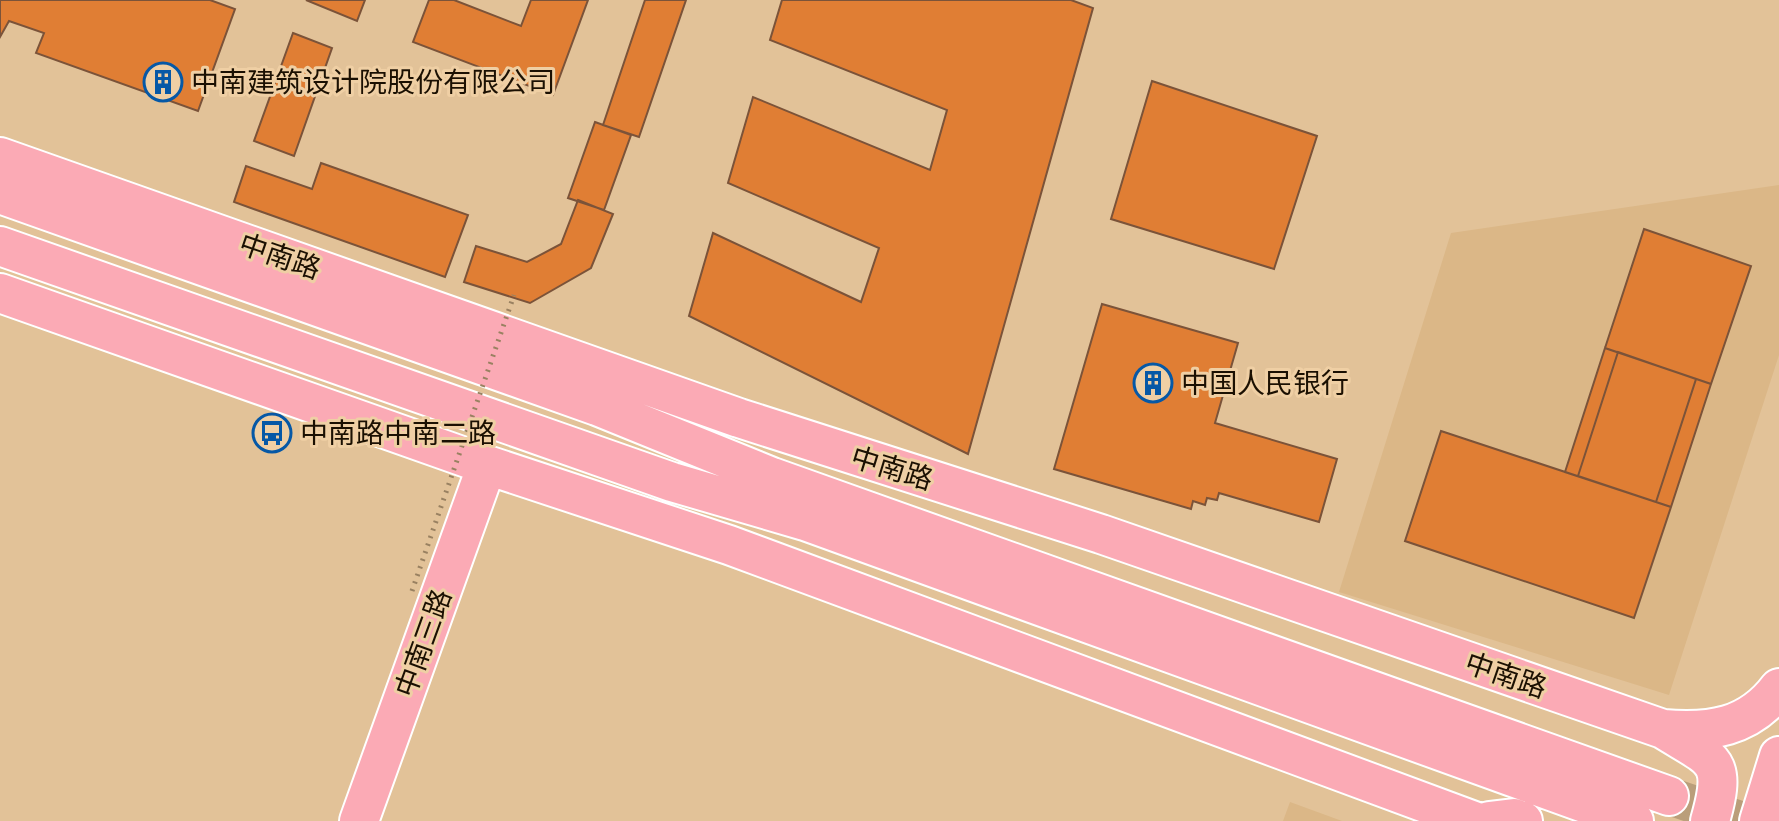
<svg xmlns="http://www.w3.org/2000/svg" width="1779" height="821" font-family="'Open Sans','Noto Sans SC',sans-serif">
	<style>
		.built { fill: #dbb787 }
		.building { fill: #e07e34; stroke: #7b5339; stroke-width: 2 }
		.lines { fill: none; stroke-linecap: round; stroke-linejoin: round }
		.major-tunnel { stroke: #ba9e7a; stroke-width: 38; stroke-dasharray: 38 19; stroke-linecap: butt }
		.major-casing { stroke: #fff; stroke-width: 42 }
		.major { stroke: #fbaab5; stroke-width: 38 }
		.path-bridge { stroke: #998161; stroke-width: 5; stroke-dasharray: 2 6; stroke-linecap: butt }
		.labels { text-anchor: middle; stroke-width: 6; stroke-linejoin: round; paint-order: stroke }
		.poi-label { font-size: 28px; fill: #1b1002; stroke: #efcfa4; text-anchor: start }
		.street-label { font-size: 28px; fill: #1b1002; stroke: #efcfa4 }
	</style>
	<rect width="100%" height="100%" fill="#e2c298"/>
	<path class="built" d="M1779,185V355L1669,695L1339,592L1451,233Z
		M1290,802L1342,821H1283Z"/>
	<path class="building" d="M0,0H210L235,9L198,111L36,53L44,33L9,21L0,37Z
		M306,0H365L357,21Z
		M429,0H454L521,26L531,0H588L553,95L413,42Z
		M645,0H686L639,137L603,125Z
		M782,0H1071L1093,8L968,454L689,316L713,233L861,302L879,248L728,183L753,97L930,170L947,110L770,40Z
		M293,33L332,48L294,156L254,141Z
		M1152,81L1317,136L1274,269L1111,219Z
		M595,122L631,135L604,210L568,198Z
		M321,163L468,215L445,277L234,202L246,166L312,189Z
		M578,200L613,214L591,268L530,303L464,282L476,246L527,262L561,244Z
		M1644,229L1751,266L1711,384L1605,348Z
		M1102,304L1238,343L1215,423L1337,459L1319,522L1219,493L1217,500L1207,498L1205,505L1193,501L1191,509L1054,469Z
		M1605,348L1711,384L1671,507L1565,472Z
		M1618,352L1696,379L1656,502L1578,476Z
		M1441,431L1671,507L1634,618L1405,541Z"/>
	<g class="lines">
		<path class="major-tunnel" d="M1669,796L1743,821"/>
		<g class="major-casing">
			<path id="major" d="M0,157L739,418L1101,534L1663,729C1710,733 1749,728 1779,688
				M0,194L597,406L772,477L1669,796
				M0,246L672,482L805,521L1634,821
				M0,293L487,465L729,545L1474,821
				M1663,729C1714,761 1728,758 1710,821
				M359,821L487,465
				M1489,821L1514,818L1523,821
				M1759,821L1779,756"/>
		</g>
		<use href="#major" class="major"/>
		<path class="path-bridge" d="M412,591L514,295"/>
	</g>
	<defs>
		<g id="building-ring" transform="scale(2)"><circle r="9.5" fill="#efcfa4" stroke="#0658a6" stroke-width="1.5"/><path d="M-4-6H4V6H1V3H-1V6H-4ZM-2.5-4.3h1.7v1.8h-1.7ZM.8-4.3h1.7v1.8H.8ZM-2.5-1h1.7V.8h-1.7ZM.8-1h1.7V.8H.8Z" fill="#0658a6"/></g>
		<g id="bus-ring" transform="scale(2)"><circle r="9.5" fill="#efcfa4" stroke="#0658a6" stroke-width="1.5"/><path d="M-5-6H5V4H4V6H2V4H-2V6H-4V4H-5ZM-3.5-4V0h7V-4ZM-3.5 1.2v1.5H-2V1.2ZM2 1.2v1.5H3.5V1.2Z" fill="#0658a6"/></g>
	</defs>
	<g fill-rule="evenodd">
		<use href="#building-ring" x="163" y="82"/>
		<use href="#building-ring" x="1153" y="383"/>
		<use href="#bus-ring" x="272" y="433"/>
	</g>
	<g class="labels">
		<g class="poi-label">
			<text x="191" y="92">中南建筑设计院股份有限公司</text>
			<text x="1181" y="393">中国人民银行</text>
			<text x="300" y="443">中南路中南二路</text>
		</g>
		<g class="street-label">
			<text transform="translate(280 256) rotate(19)" y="10">中南路</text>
			<text transform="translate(892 468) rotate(17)" y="10">中南路</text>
			<text transform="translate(423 643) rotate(-70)" y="10">中南三路</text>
			<text transform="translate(1506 675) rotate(19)" y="10">中南路</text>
		</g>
	</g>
</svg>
